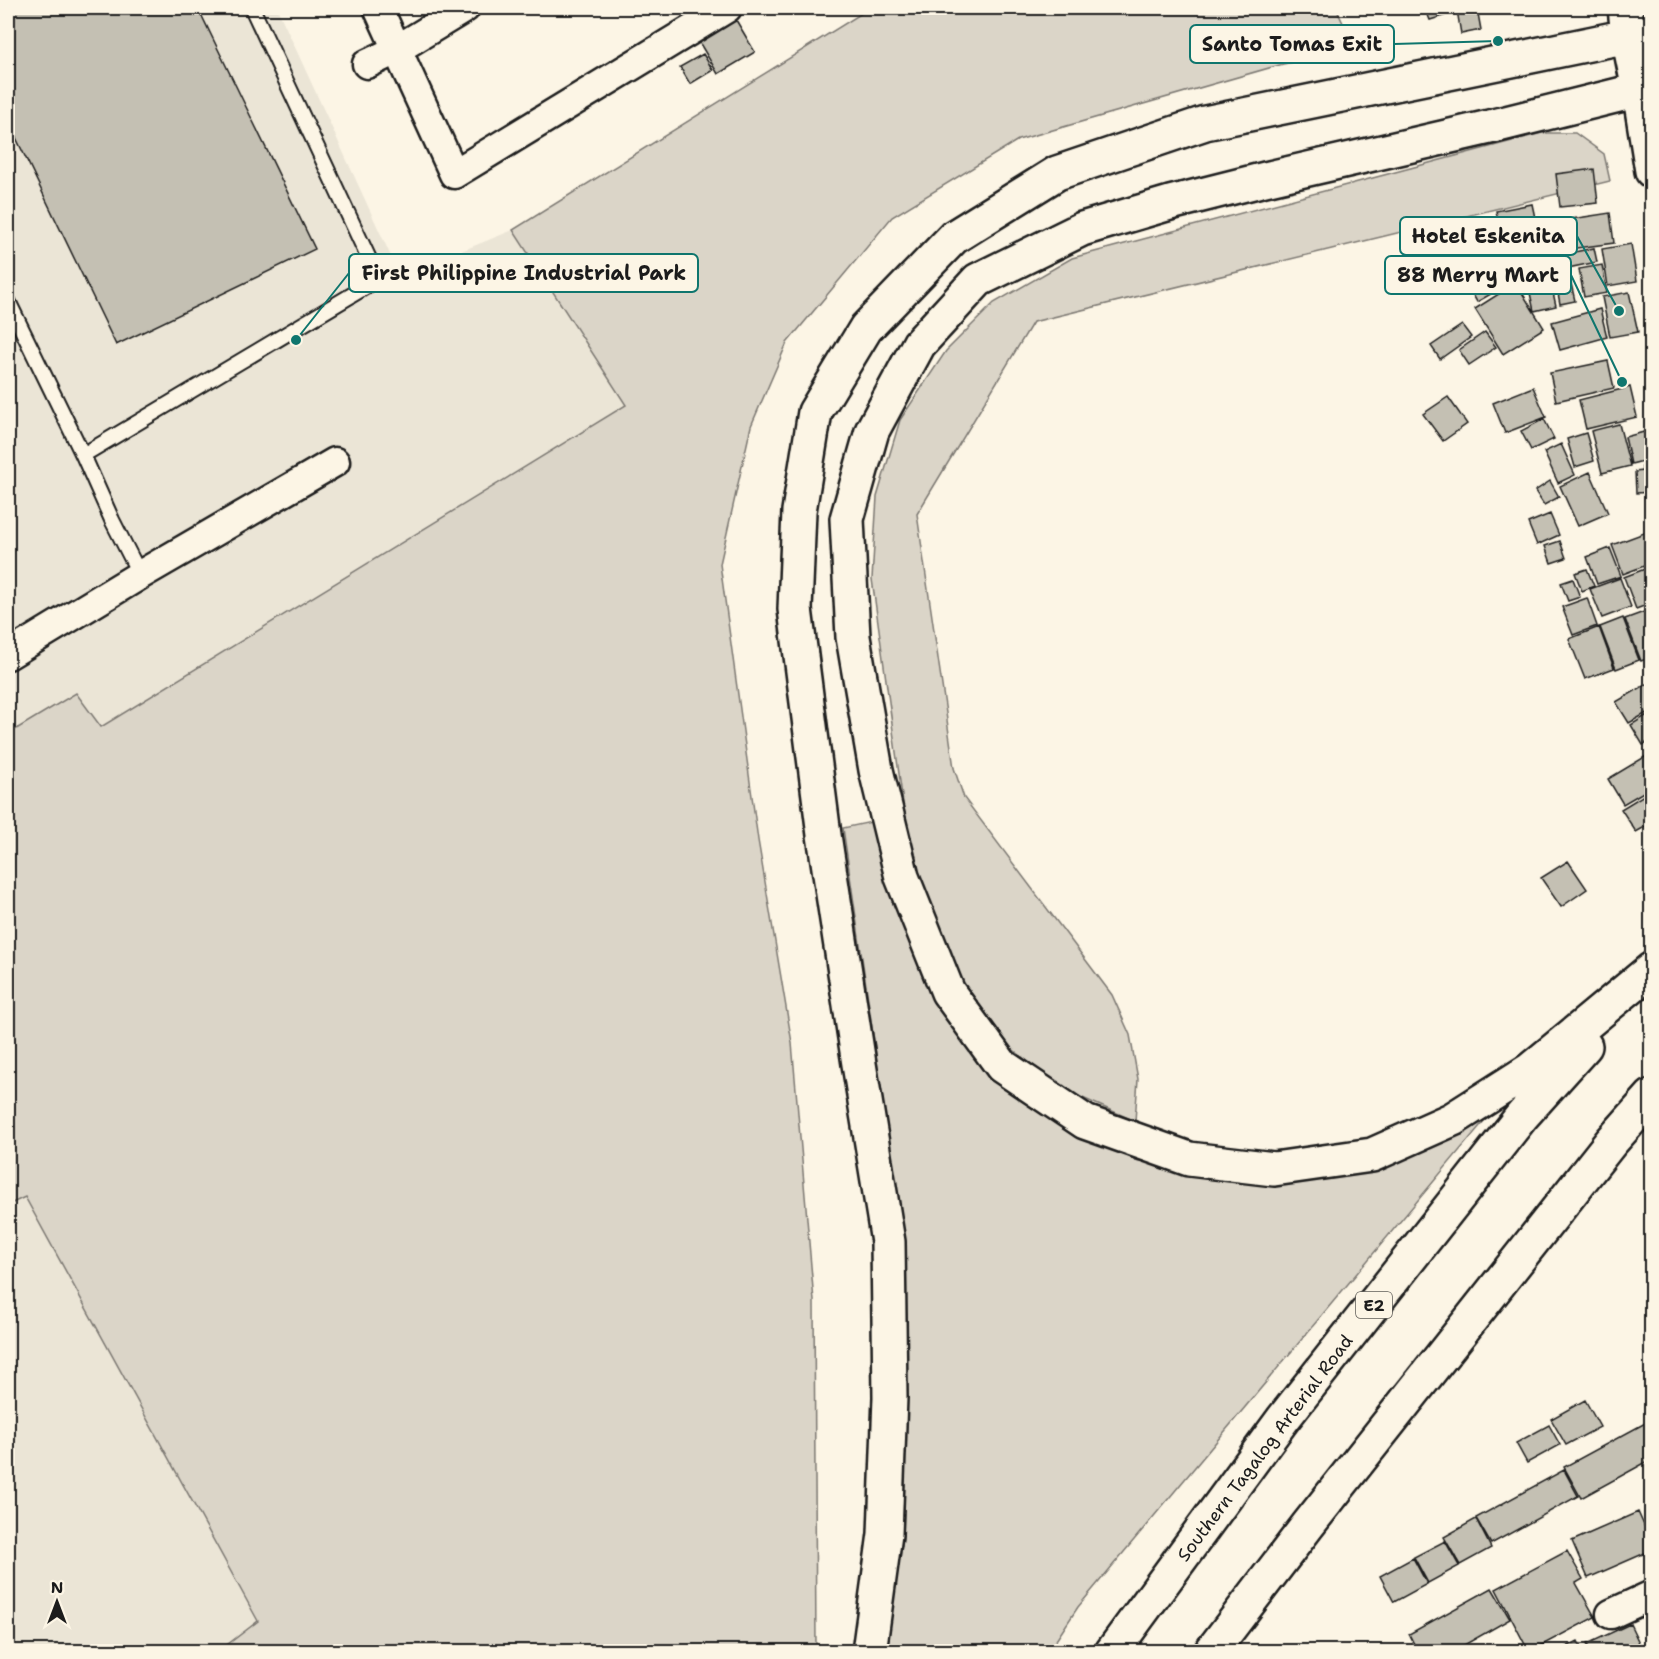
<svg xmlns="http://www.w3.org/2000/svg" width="1659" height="1659" font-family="'Shantell Sans',sans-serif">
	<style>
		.built { fill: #ebe5d6 }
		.green { fill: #dbd5c8; stroke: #7c7872; stroke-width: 1.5 }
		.building { fill: #c4c0b3; stroke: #1c1c1c; stroke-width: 1.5 }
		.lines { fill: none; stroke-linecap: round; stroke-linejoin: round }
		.lane-casing { stroke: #1c1c1c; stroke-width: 18 }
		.street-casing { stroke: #1c1c1c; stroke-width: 33 }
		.highway-casing { stroke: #1c1c1c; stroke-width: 38 }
		.lane { stroke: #fcf5e5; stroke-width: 14 }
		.street { stroke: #fcf5e5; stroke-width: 28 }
		.highway { stroke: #fcf5e5; stroke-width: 33 }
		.labels { text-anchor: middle; stroke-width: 4.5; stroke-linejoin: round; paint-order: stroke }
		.shield { fill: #fcf5e5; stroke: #5f5d58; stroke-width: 1.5 }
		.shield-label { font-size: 16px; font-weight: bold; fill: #1c1c1c }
		.street-label { font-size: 18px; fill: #1c1c1c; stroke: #fcf5e5 }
		.leader { fill: none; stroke: #0f766e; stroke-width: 2 }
		.callout-dot { fill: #0f766e; stroke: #fcf5e5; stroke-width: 2 }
		.callout { fill: #fcf5e5; stroke: #0f766e; stroke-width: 2 }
		.callout-label { font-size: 20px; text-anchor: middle; font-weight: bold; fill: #1c1c1c }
	</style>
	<rect width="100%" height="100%" fill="#fcf5e5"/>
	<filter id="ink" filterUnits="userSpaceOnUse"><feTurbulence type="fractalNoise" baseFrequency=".0167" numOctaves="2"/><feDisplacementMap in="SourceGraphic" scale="12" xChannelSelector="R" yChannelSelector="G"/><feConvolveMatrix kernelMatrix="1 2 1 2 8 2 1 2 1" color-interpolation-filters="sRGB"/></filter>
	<g filter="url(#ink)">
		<path class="built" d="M8,8H277L400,276L513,230L626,404L101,727L76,693L8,734Z
			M25,1197L258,1622L219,1651H8V1205Z"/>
		<path class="green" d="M870,8H1336L1356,51L1283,64L1018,140L892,217L787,343L751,426L720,564L758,840L792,1043L814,1301L816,1651H219L258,1621L25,1197L8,1205V734L76,693L101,727L626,405L513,230Z
			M1542,133H1575L1604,154L1610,181L1033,322L917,514L954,768L964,798L1112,995L1130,1035L1138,1079L1135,1121L1062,1089L1000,1039L956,987L913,875L872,579L877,497L900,420L946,351L994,303L1072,258Z
			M871,822L912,942L1025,1093L1134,1160L1251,1182L1490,1114L1078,1607L1049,1651H884L903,1539L907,1390L900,1263L884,1109L843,828Z"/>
		<path class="building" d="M8,8H198L315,249L116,345L8,121Z
			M1425,8H1452L1453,13L1430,20Z
			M1472,8H1477L1481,30L1461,34L1457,10Z
			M736,20L755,52L718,74L699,42Z
			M703,54L713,70L690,84L680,67Z
			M1594,169L1598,203L1560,207L1556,174Z
			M1532,204L1537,227L1501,235L1496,211Z
			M1610,213L1614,243L1569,249L1565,220Z
			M1491,224L1502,248L1479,258L1469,234Z
			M1532,230L1539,258L1509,265L1502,237Z
			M1631,244L1637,281L1608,286L1602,249Z
			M1594,248L1597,262L1563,269L1560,255Z
			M1498,264L1510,283L1477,302L1466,283Z
			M1602,265L1607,293L1584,297L1579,269Z
			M1570,279L1575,301L1560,304L1556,282Z
			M1516,283L1544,328L1503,354L1475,309Z
			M1552,288L1556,306L1534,311L1530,293Z
			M1629,292L1638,332L1610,337L1602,297Z
			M1600,309L1607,337L1560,350L1552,322Z
			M1462,325L1471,337L1440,359L1431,346Z
			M1485,332L1496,347L1469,365L1459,350Z
			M1608,361L1614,388L1556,401L1550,373Z
			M1533,387L1546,417L1505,433L1493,403Z
			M1630,387L1637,417L1586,429L1579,400Z
			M1448,397L1467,424L1443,441L1423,414Z
			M1544,419L1554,439L1531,450L1521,431Z
			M1619,424L1630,466L1602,473L1591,431Z
			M1644,432L1651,459L1631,464L1625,437Z
			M1586,433L1594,461L1575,467L1567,439Z
			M1561,444L1575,475L1558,483L1544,452Z
			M1642,467H1652V492L1636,493L1635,472L1642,471Z
			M1590,472L1608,513L1578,526L1560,486Z
			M1550,481L1559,497L1544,505L1535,491Z
			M1550,514L1559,535L1537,545L1528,523Z
			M1652,530V563L1623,574L1612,545Z
			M1560,541L1566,558L1551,563L1545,546Z
			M1610,548L1621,576L1597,584L1587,557Z
			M1650,567L1652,572V603L1636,609L1624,577Z
			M1587,569L1594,586L1582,591L1575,573Z
			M1620,578L1631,607L1602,618L1590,589Z
			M1573,579L1580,597L1568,601L1561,583Z
			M1587,598L1597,626L1573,635L1562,607Z
			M1652,609V657L1641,661L1625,619Z
			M1623,618L1639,660L1616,669L1600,627Z
			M1599,627L1614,668L1585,679L1569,639Z
			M1652,681V710L1629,723L1616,702Z
			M1652,712V739L1643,745L1631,725Z
			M1648,755L1652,761V787L1623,804L1608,779Z
			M1652,790V823L1636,832L1621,809Z
			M1568,861L1587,889L1561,907L1541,878Z
			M1585,1400L1600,1427L1566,1445L1551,1419Z
			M1649,1421L1652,1426V1459L1581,1498L1564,1467Z
			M1549,1425L1560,1445L1527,1463L1516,1443Z
			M1564,1470L1578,1496L1491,1544L1476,1518Z
			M1638,1512L1652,1543V1550L1588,1578L1572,1541Z
			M1476,1519L1491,1548L1460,1565L1444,1537Z
			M1445,1541L1459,1566L1428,1583L1414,1557Z
			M1567,1551L1583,1579L1576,1583L1595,1617L1529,1652L1496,1589Z
			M1413,1558L1427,1584L1394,1602L1380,1576Z
			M1492,1588L1510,1619L1452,1652H1418L1409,1634Z
			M1652,1612V1640L1641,1616Z
			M1630,1624L1643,1651L1591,1652L1587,1644Z
			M1578,1641L1583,1652H1557Z"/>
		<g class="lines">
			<g class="lane-casing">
				<path id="lane" d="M8,301L83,455L112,520L140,575
					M83,455L367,286L372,281L376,274L252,8"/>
			</g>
			<g class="street-casing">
				<path id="street" d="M378,8L454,174L727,8
					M1628,36L1652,29
					M367,64L396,50L465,8
					M8,655L140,575L335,462
					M1611,1614L1652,1595"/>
			</g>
			<g class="highway-casing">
				<path id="highway" d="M1625,8L1628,36L1639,90L1652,171
					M1639,90L1494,126L1265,179L1170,203L1082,229L978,280L919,344L872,431L847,519L853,637L876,770L902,877L948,992L1002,1066L1085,1122L1189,1159L1274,1169L1372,1155L1453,1119L1530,1070L1652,969
					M869,1652L885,1534L890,1397L888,1242L859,1064L824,835L795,609L799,511L815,412L866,328L954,237L1057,173L1205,123L1628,36
					M1112,1652L1283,1419L1522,1116L1585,1046
					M1211,1652L1308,1525L1611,1142L1652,1096"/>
			</g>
			<use href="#lane" class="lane"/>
			<use href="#street" class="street"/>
			<use href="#highway" class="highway"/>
		</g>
	</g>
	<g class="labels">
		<rect class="shield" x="1356" y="1292" width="36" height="26" rx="4.5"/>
		<g class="shield-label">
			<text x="1374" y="1311">E2</text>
		</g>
		<g class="street-label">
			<text transform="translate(1265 1448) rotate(-53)" y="6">Southern Tagalog Arterial Road</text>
		</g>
	</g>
	<path class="leader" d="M1498 41L1394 44M1619 311L1577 236M296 340L349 273M1622 382L1571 275"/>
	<g class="callout-dot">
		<circle cx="1498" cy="41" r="6"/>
		<circle cx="1619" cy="311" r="6"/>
		<circle cx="296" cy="340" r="6"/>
		<circle cx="1622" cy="382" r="6"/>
	</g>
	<g class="callout">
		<rect x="1190" y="25" width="204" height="38" rx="6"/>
		<rect x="1400" y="217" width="177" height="38" rx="6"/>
		<rect x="349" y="254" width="349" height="38" rx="6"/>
		<rect x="1385" y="256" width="186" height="38" rx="6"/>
	</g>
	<g class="callout-label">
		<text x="1292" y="51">Santo Tomas Exit</text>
		<text x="1488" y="243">Hotel Eskenita</text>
		<text x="524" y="280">First Philippine Industrial Park</text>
		<text x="1478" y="282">88 Merry Mart</text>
	</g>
	<rect width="1659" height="1659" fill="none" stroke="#fcf5e5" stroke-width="30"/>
	<rect x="15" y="15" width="1629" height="1629" fill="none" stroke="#1c1c1c" stroke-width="2" filter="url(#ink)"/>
	<g transform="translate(57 1602)" stroke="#fcf5e5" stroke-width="4.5" paint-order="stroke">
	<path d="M0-4.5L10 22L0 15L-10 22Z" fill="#1c1c1c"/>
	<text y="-9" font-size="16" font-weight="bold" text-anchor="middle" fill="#1c1c1c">N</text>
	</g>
</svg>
